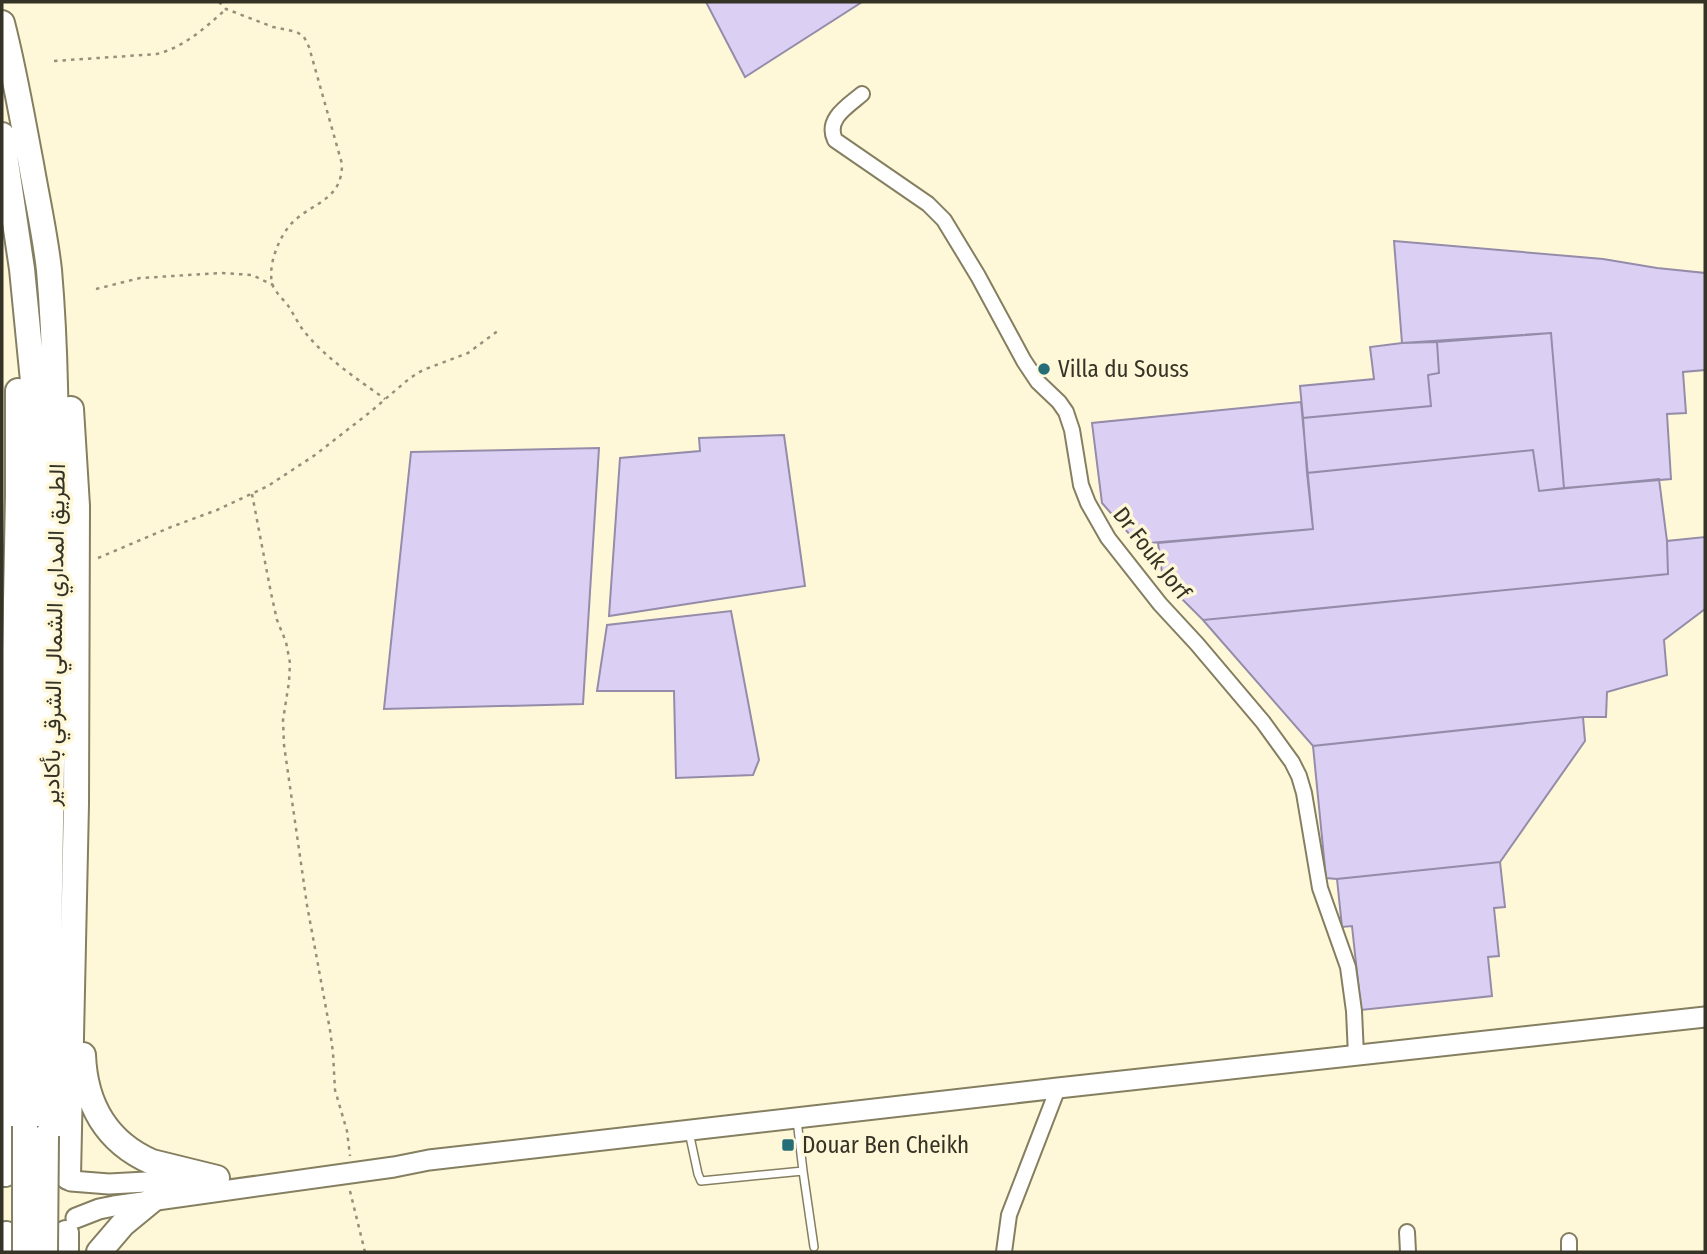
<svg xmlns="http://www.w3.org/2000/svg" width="1707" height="1254" font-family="'Fira Sans Condensed',Vazirmatn,sans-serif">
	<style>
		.building { fill: #dbd0f4; stroke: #948ca9; stroke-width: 2 }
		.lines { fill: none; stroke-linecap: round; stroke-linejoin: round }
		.lane-casing { stroke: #857f61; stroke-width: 10 }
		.street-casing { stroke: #857f61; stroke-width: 18 }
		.secondary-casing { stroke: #857f61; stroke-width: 23 }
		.highway-casing { stroke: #857f61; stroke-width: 28 }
		.path { stroke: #95907b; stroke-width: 2.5; stroke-dasharray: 3.5 5; stroke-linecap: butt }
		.lane { stroke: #fff; stroke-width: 7 }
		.street { stroke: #fff; stroke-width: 14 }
		.secondary { stroke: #fff; stroke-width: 19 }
		.highway { stroke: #fff; stroke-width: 24 }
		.highway-bridge-casing { stroke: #857f61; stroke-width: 28; stroke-linecap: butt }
		.highway-bridge { stroke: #fff; stroke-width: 24 }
		.poi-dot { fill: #256e78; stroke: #fff8d8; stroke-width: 2.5 }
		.labels { text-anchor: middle; stroke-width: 7; stroke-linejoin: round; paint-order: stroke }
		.poi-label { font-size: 23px; fill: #353226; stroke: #fff8d8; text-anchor: start }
		.street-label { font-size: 23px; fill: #353226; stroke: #fff8d8 }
	</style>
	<rect width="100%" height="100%" fill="#fff8d8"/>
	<path class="building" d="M706,2H862L745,77Z
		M1394,241L1603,259L1657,268L1705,273V370L1683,372L1686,413L1667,414L1671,479L1564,488L1551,333L1402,343Z
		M1551,333L1564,488L1539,491L1533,450L1307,473L1303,418L1431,406L1428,375L1439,373L1437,342Z
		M1437,342L1439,373L1428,375L1431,406L1303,418L1300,386L1374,379L1370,347L1402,343Z
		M1301,402L1313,529L1138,544L1102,503L1092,423Z
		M784,435L805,586L609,616L620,458L700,451L699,438Z
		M599,448L583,704L384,709L411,452Z
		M1533,450L1539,491L1659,479L1667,541L1668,574L1203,620L1163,580L1158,543L1313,529L1307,473Z
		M1705,537V609L1664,640L1667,675L1607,692L1606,717H1583L1313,746L1203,620L1668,574L1667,541Z
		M731,611L759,760L753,775L676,778L674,691H597L607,625Z
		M1583,717L1585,741L1500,862L1337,879L1326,878L1313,746Z
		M1500,862L1505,907L1494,908L1499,956L1488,957L1492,996L1361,1010L1352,926L1342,927L1337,879Z"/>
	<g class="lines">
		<g class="lane-casing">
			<path id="lane" d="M797,1120L803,1171
				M689,1132L698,1174L701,1181L803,1171L814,1247"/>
		</g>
		<g class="street-casing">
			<path id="street" d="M862,94C848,106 825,119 835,140L928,204L944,220L978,276L1024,361L1038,382L1059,402L1066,412L1072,430L1081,485L1088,503L1108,538L1160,604L1197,644L1263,722L1292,762L1299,776L1304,793L1320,888L1348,967L1354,1011L1356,1055
				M1407,1232L1408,1252
				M1004,1252L1009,1215L1058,1088
				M1569,1252V1241"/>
		</g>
		<g class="secondary-casing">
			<path id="secondary" d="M71,1181L109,1184L202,1179
				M76,1218L99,1209L114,1206L394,1167L429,1160L1058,1088L1705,1017"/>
		</g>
		<g class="highway-casing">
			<path id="highway" d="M2,23C14,69 22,117 31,164C37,199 45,234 49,270C56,350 56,430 56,510L46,1136
				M2,135L22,269L33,381L36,438V495L25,1126
				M83,1055C85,1104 106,1142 152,1162L217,1178
				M5,1174L18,496V391
				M68,1177L76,804L77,506L71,409
				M66,1233V1252
				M5,1252L6,1234
				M99,1252L123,1224L151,1201"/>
		</g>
		<path class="path" d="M219,2L226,9L273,27L297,32L304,37L309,47L342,164C342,200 315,201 293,222C280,234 266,267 273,286C276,293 284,300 289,307C294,315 298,323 303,330C325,358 356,378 385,399
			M54,61L157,54C184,47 205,28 225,10
			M96,289L140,278L222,273L252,275L273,285
			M252,494L271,593L277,620L286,642L290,663L289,682L283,720L284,745L307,905L330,1030L333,1053L335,1090L347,1131L350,1156
			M98,558L171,527L217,510L268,486L315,455L369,413L410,378L423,370L468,353L499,330
			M350,1191L365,1252"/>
		<use href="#lane" class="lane"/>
		<use href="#street" class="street"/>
		<use href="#secondary" class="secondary"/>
		<use href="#highway" class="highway"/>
		<g class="highway-bridge-casing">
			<path id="highway-bridge" d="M25,1252V1126
				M45,1252L46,1136"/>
		</g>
		<use href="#highway-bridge" class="highway-bridge"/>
	</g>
	<g class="poi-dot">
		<circle cx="1044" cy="369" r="7"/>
		<rect x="781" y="1138" width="14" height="14" rx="3.5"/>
	</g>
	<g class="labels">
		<g class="poi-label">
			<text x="1058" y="377">Villa du Souss</text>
			<text x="802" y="1153">Douar Ben Cheikh</text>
		</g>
		<g class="street-label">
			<text transform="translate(1152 553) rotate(52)" y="8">Dr Fouk Jorf</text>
			<text transform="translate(54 635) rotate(-89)" y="8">الطريق المداري الشمالي الشرقي بأكادير</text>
		</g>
	</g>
	<rect width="1707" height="1254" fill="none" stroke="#353226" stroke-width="7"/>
</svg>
